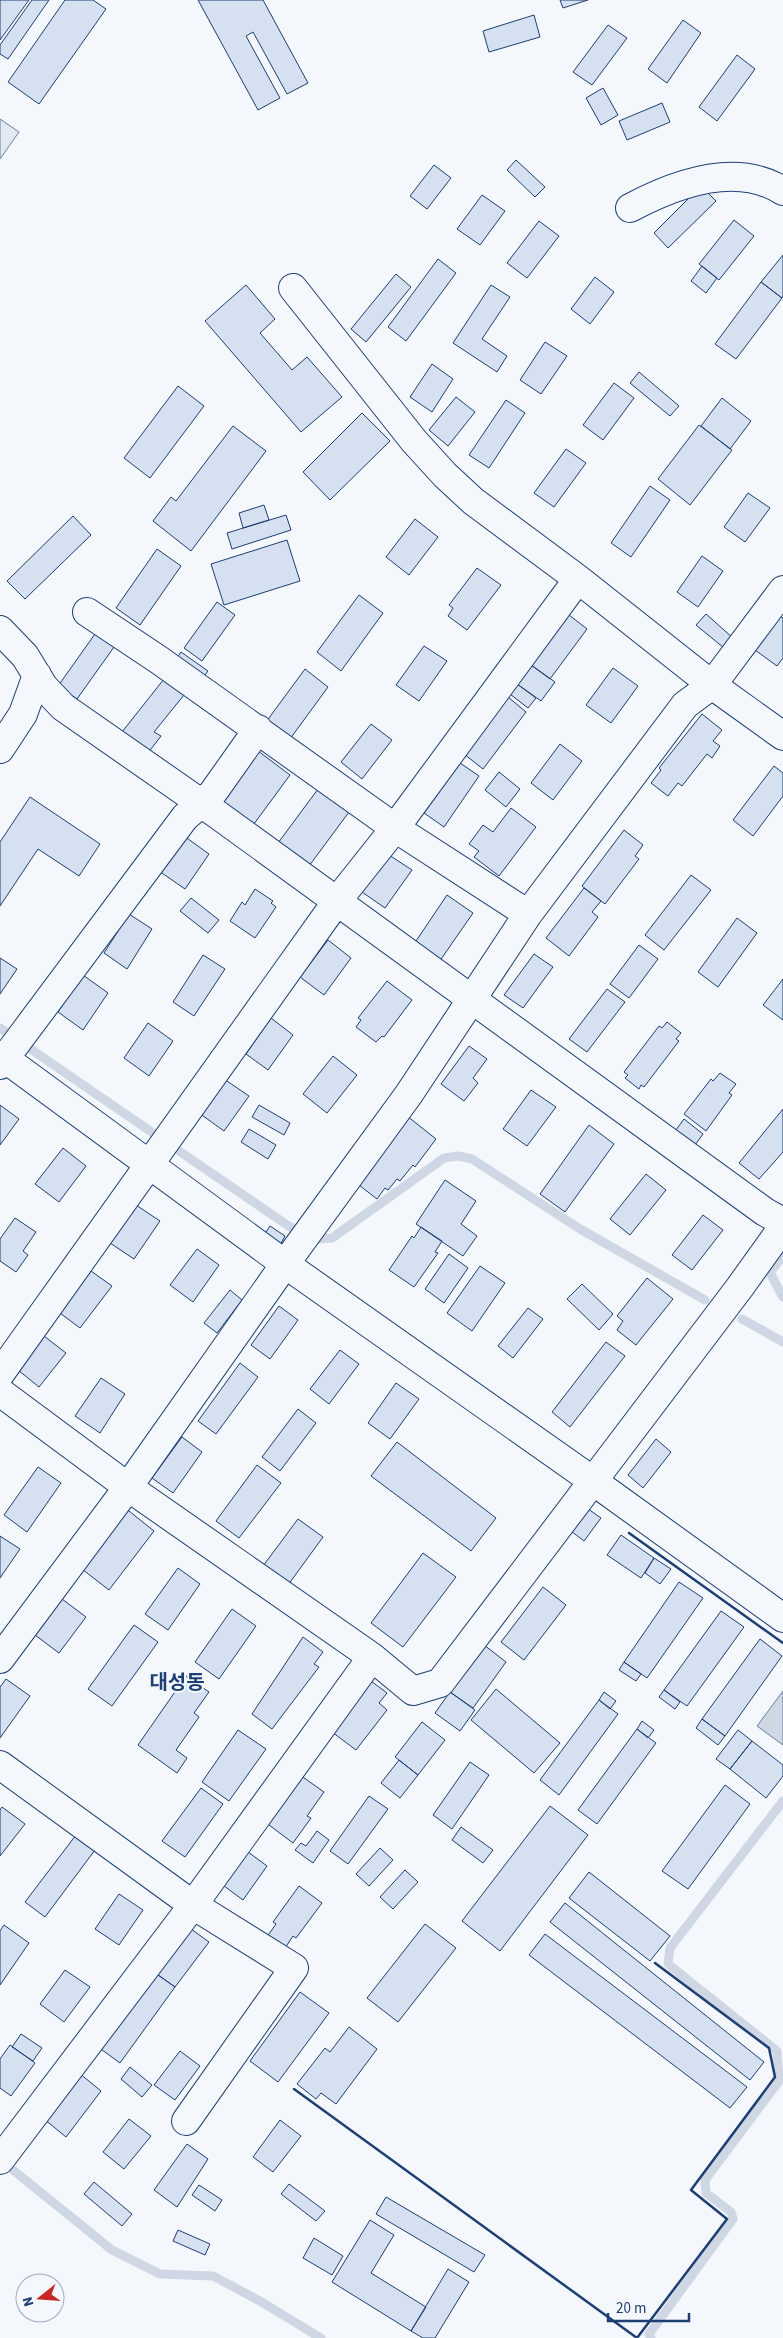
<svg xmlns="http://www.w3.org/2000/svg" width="783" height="2338" font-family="'Source Sans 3','Noto Sans KR',sans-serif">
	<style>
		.green { fill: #e3e9f0; stroke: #687fa3 }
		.water { fill: #cfd7e4; stroke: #687fa3 }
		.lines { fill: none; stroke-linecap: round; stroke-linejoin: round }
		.stream { stroke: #cfd7e4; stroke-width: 9 }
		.building { fill: #d5e0f0; stroke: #1d3f73 }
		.minor-casing { stroke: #1d3f73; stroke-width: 30 }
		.minor { stroke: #f4f7fb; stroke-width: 28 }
		.wall { stroke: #1d3f73; stroke-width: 2.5 }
		.labels { text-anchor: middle; stroke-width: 4; stroke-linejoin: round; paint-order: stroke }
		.quarter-label { font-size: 20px; font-weight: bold; fill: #1d3f73; stroke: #f4f7fb }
	</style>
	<rect width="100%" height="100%" fill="#f4f7fb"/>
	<path class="green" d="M0,119L19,132L0,159Z"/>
	<path class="water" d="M783,1691V1745L757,1726Z"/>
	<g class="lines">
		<path class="stream" d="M0,1028L290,1227L318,1239L332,1238L444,1158L458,1156L472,1159L580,1229L705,1300
			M783,1255L770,1273L783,1297
			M742,1319L783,1342
			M8,2166L112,2250L160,2274L213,2276L260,2301L321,2338
			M651,2338L649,2334L733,2219L731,2212L706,2193L705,2180L779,2081L777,2051L668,1964L670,1948L783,1801"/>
	</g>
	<path class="building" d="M0,0H29L0,40Z
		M32,0H49L8,59L0,54V45Z
		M65,0H93L106,9L39,104L8,82Z
		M198,0H263L308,83L287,94L253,32L246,36L280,98L258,110Z
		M560,0H588L563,8Z
		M534,15L540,37L489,52L483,31Z
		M683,20L701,33L667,83L648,69Z
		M608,25L627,38L592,85L573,72Z
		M737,55L755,69L717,121L699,107Z
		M603,88L618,115L601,125L586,98Z
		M662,103L670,122L627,140L619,121Z
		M516,160L545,187L535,197L507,170Z
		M434,165L451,178L427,209L410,196Z
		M701,186L716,201L668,248L654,233Z
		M482,195L505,211L480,245L457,229Z
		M734,220L754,236L719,280L699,264Z
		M539,221L559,236L527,278L507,263Z
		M783,255V296L782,298L761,282Z
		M438,259L456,273L406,341L388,327Z
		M702,266L717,278L706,293L691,281Z
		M396,274L411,287L366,342L351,329Z
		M595,277L614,292L590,324L571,309Z
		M761,282L782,298L736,359L715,344Z
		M246,285L275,319L260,333L292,370L307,357L342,397L301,432L205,321Z
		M491,285L510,297L482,339L507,356L497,372L453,343Z
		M545,342L567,356L541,394L520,380Z
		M432,364L453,379L432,412L410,397Z
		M639,372L679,406L670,416L630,383Z
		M614,383L634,398L603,440L583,425Z
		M178,386L204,406L150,478L124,458Z
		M456,397L475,412L448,446L429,430Z
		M722,398L751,421L730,449L701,426Z
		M506,400L525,413L489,468L469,455Z
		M362,413L390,441L330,500L303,472Z
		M699,425L732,450L690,505L658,479Z
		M233,426L266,451L191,551L153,521L171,497L176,501Z
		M566,449L586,463L554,507L534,493Z
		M650,486L670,500L631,557L611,543Z
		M748,493L770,508L745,542L724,527Z
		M264,505L269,520L243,528L239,513Z
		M286,515L291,530L232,549L227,533Z
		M73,516L91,535L25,599L7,581Z
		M415,519L438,537L409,575L386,557Z
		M287,540L300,581L224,605L211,564Z
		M157,549L181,566L140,625L116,608Z
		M702,556L723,571L698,607L677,592Z
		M477,568L501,585L467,630L448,616L453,608L449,605Z
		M359,595L383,613L341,671L317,652Z
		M217,602L235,615L202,661L184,648Z
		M564,611L587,629L550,679L527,662Z
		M706,614L733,638L724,648L696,625Z
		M780,616L783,618V658L777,666L755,650Z
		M95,634L114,647L77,699L58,686Z
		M424,646L447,661L419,701L396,685Z
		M181,652L208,671L199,683L173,664Z
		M527,662L555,682L541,701L513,681Z
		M613,668L638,686L611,723L586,705Z
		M305,669L328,687L290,739L266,722Z
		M164,679L184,695L154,732L161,736L144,758L118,737Z
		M517,684L536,698L528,708L510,694Z
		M508,697L526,712L483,769L464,754Z
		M702,714L722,730L713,741L720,746L712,758L707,754L682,786L678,783L668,796L651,783L661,770L659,768Z
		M371,724L392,740L362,779L341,762Z
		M560,744L582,761L553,800L531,783Z
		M254,748L290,775L251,828L215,802Z
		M460,763L479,776L444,827L424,813Z
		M774,766L783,773V796L753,836L733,820Z
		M499,772L520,789L506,807L485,790Z
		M321,785L352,808L309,866L278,843Z
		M30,797L100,844L79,876L38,849L0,906V842Z
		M511,808L536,827L499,876L474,857L479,851L469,844L483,825L493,832Z
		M624,830L643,845L635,856L639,859L605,904L582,886Z
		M184,836L209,854L185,889L159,871Z
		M389,855L412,870L385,908L362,892Z
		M691,875L711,890L664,950L645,935Z
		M584,888L601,901L592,912L598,917L569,956L546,938Z
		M255,889L273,901L271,903L276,907L255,938L230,921L242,902L245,905Z
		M447,895L473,913L437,965L412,947Z
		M191,898L219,920L208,933L180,911Z
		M129,914L152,929L127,969L104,953Z
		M737,918L757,933L718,987L698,972Z
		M328,940L351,958L324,995L300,977Z
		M639,945L658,959L629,998L610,984Z
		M534,954L553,967L523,1008L504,995Z
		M203,955L225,969L194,1016L173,1002Z
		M0,958L17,969L0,994Z
		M83,975L108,993L83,1030L58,1012Z
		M783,979V1020L763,1005Z
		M387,981L412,1000L384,1037L382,1036L376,1042L356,1027L361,1020L358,1018Z
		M607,989L625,1002L587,1052L569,1039Z
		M271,1018L293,1035L268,1070L246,1054Z
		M667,1022L681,1033L676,1039L679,1041L644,1087L641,1085L639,1089L625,1078L628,1075L624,1072L659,1026L662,1028Z
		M148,1023L173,1041L149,1076L124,1058Z
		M469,1046L487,1059L473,1078L478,1083L464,1101L441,1084Z
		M333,1056L357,1075L327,1113L303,1094Z
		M720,1073L736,1084L729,1093L732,1095L706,1131L684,1114L711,1079L713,1081Z
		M224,1079L249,1096L224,1131L199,1113Z
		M531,1090L556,1107L527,1146L503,1129Z
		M0,1105L19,1119L0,1145Z
		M259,1105L290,1123L284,1135L252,1117Z
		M783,1109V1152L759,1179L739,1163Z
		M407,1116L436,1139L415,1167L413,1165L400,1181L397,1179L388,1190L385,1188L377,1199L355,1182Z
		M684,1119L703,1134L692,1149L673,1134Z
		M589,1125L614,1144L565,1212L540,1194Z
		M249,1129L276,1145L268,1159L241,1142Z
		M63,1148L86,1166L59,1202L35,1184Z
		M646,1174L666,1190L630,1235L610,1219Z
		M445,1180L476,1201L461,1224L477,1236L463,1256L416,1224Z
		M136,1205L160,1221L134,1259L110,1243Z
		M703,1215L723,1230L692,1270L672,1255Z
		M15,1218L36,1232L23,1251L28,1255L16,1272L0,1261V1239Z
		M270,1226L285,1236L278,1249L262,1238Z
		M421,1227L442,1241L435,1252L438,1253L414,1287L389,1270L412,1236L414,1238Z
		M197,1249L219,1265L193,1302L170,1285Z
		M449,1254L468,1268L444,1303L425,1289Z
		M480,1266L505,1283L472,1331L447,1313Z
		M91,1271L112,1286L80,1328L60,1313Z
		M647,1278L673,1299L636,1345L617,1330L623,1321L617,1316Z
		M582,1284L613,1314L599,1330L567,1299Z
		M230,1290L242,1300L217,1333L204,1323Z
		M279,1306L298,1320L270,1359L251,1345Z
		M528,1308L543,1319L513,1358L498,1346Z
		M44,1336L66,1353L39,1387L18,1370Z
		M606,1342L625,1356L570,1427L552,1412Z
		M340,1350L359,1364L329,1404L310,1389Z
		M240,1363L258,1377L216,1434L198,1421Z
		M101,1378L125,1394L100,1433L75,1416Z
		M396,1383L419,1399L390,1439L368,1423Z
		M298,1409L316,1423L280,1471L262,1457Z
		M182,1437L202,1452L173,1493L152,1478Z
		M656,1439L671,1452L643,1488L628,1475Z
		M397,1442L496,1518L471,1551L371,1476Z
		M257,1465L281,1483L239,1538L216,1521Z
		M38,1467L61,1483L27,1532L4,1515Z
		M584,1506L601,1518L584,1541L567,1528Z
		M124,1507L154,1531L109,1590L78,1566Z
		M298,1519L323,1537L288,1585L263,1566Z
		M621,1535L654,1558L641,1578L607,1555Z
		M0,1536L20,1549L0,1578Z
		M423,1553L456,1577L403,1647L371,1623Z
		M654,1558L671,1569L660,1584L645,1573Z
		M178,1568L200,1584L168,1630L145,1614Z
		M679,1582L703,1598L647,1678L624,1662Z
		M543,1587L566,1605L524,1660L501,1642Z
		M62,1599L86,1617L59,1653L35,1635Z
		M232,1609L256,1626L219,1679L195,1662Z
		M721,1611L744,1627L687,1706L664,1690Z
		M134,1625L158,1642L112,1706L88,1689Z
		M303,1637L323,1652L314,1664L319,1667L272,1729L252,1714Z
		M760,1639L782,1656L725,1736L702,1719Z
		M484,1645L506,1662L473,1708L450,1692Z
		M624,1662L641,1674L636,1681L619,1670Z
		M186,1676L209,1692L194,1713L199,1717L176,1750L187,1758L177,1773L138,1745Z
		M6,1679L30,1696L0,1738V1687Z
		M371,1681L387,1693L379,1703L387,1710L356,1750L332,1732Z
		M496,1689L560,1743L534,1773L471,1720Z
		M664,1690L680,1702L675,1709L659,1697Z
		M450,1692L475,1710L460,1731L435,1713Z
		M604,1692L616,1701L610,1709L599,1700Z
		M599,1700L618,1714L559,1795L540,1780Z
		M702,1719L725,1736L718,1745L696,1728Z
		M642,1721L654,1730L648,1738L637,1729Z
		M422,1722L445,1740L418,1775L395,1757Z
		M637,1729L656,1743L597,1824L578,1810Z
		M238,1730L266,1749L229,1801L202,1782Z
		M738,1730L752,1741L730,1769L716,1759Z
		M752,1741L783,1765V1776L766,1798L730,1769Z
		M399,1760L418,1775L400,1798L381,1783Z
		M470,1762L489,1775L452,1829L433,1815Z
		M300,1775L324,1792L307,1816L311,1818L293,1843L265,1822Z
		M725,1785L750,1804L688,1889L662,1871Z
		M201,1788L223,1804L185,1857L162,1841Z
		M369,1796L388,1809L348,1864L330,1851Z
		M550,1806L588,1835L500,1951L462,1921Z
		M2,1807L25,1824L0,1856V1810Z
		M461,1827L493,1850L483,1863L452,1840Z
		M317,1831L329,1840L313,1863L295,1850L301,1843L306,1846Z
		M76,1835L95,1850L45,1917L25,1902Z
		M380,1848L393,1860L369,1886L356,1874Z
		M244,1849L267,1866L243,1900L220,1883Z
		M405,1870L418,1882L393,1909L380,1897Z
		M589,1872L670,1936L650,1961L569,1898Z
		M299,1886L322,1903L296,1938L293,1936L283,1951L266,1938L276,1924L273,1922Z
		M119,1894L143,1910L119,1945L95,1929Z
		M565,1903L764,2062L750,2080L550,1922Z
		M425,1924L456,1948L398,2022L367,1998Z
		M4,1925L29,1943L0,1985V1931Z
		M187,1926L209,1942L175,1987L154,1972Z
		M545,1934L747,2087L730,2108L529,1955Z
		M65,1970L90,1987L64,2022L40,2004Z
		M154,1972L175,1987L120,2063L98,2047Z
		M300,1992L329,2013L278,2082L250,2061Z
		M349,2027L377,2049L336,2104L321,2093L316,2099L297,2084L325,2048L330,2052Z
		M21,2034L42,2048L33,2061L12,2047Z
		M10,2045L35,2063L11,2096L0,2088V2059Z
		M180,2051L200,2066L175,2100L154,2085Z
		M130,2067L152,2085L142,2097L121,2079Z
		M79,2073L101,2091L66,2137L44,2119Z
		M129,2119L151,2136L124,2169L103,2152Z
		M280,2120L301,2136L273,2172L253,2157Z
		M187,2144L208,2159L177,2207L154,2190Z
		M94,2182L132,2214L122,2226L84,2194Z
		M289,2184L325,2211L316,2221L281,2194Z
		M199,2185L222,2200L215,2211L192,2195Z
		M386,2197L485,2255L474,2272L376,2214Z
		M370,2220L394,2235L371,2273L426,2307L411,2331L332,2282Z
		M178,2230L210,2244L205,2255L173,2241Z
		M314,2238L343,2256L332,2275L303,2258Z
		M448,2269L469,2282L435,2338H423L411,2331Z"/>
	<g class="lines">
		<g class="minor-casing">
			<path id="minor" d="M630,208C675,184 736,161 783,191
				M293,288L414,441L445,475L473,501L578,579L712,685L783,736
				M87,612L159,660L395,828L528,914
				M0,630L25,656L44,687L63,707L218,815L765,1212L783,1222
				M0,749L23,714L37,675
				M0,1055L285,1264L593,1481L740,1287L783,1227
				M0,1065L185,817L212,794L258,729
				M0,1374L337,901L395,828L578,579
				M0,1392L128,1487L372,1657L413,1691L440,1683L593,1481L783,1618
				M0,1659L128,1487L285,1264L409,1094L528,914L685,705L712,685L783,590
				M0,1765L193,1905L294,1968L186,2121
				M0,2160L193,1905L372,1657"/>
		</g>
		<use href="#minor" class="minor"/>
		<path class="wall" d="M629,1533L783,1643
			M294,2089L637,2338L727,2219L691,2190L775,2077L769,2048L655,1963"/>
	</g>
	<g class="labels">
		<g class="quarter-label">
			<text x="177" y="1689">대성동</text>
		</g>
	</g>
	<g transform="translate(40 2298) rotate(253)"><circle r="24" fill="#f4f7fb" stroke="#9eadc5"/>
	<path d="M0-4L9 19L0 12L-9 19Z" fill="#c62828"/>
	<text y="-8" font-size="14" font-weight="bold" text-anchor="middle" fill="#1d3f73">N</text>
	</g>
	<path d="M608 2313v8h81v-8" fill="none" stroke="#1d3f73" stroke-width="2.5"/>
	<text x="616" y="2313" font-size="15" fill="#1d3f73" stroke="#f4f7fb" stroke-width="4" paint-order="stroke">20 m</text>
</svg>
